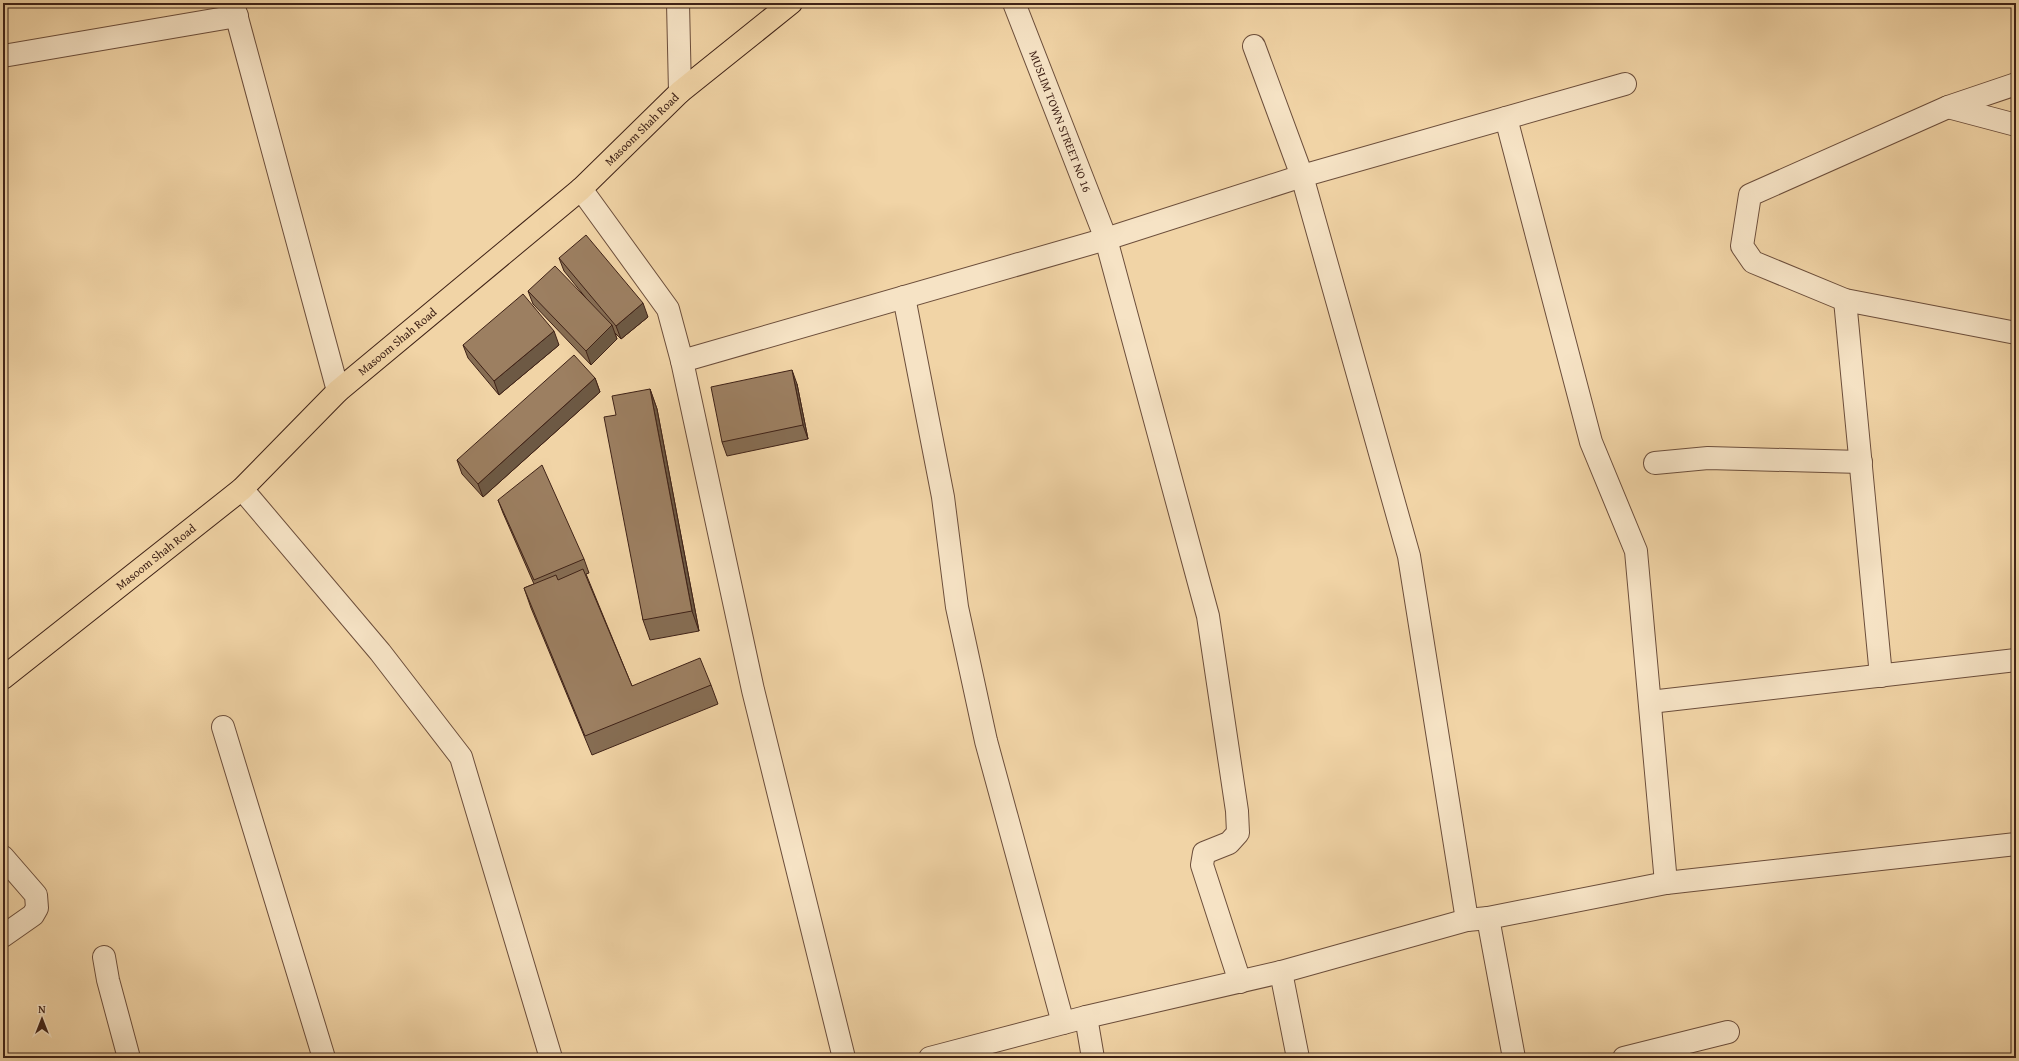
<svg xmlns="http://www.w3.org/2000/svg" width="2019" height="1061" font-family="'Gentium Book Plus',serif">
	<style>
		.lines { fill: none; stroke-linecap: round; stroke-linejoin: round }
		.minor-casing { stroke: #6c4e3b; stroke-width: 24 }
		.major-casing { stroke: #3f2217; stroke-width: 24 }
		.minor { stroke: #f6e3c5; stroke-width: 22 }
		.major { stroke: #f1d4a6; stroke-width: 22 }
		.wall { fill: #866d53; stroke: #3f2217 }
		.shaded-wall { fill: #6d5944; stroke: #3f2217 }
		.building { fill: #9c7f61; stroke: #3f2217 }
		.labels { text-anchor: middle; stroke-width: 3.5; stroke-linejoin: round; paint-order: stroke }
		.street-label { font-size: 12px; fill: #3f2217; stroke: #f6e3c5 }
	</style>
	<rect width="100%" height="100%" fill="#f1d4a6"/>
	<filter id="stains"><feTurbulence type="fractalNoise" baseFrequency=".005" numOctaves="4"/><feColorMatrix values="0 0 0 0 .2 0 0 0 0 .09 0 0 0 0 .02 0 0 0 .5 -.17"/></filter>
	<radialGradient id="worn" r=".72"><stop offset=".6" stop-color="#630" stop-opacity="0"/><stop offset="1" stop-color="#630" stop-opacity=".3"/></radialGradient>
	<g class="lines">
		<g class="minor-casing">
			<g id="minor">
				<path d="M233,3L338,391"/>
				<path d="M678,3L680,92"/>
				<path id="s1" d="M1014,3L1106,239L1208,616L1237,811L1238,833L1229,843L1204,853L1202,865L1240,982"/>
				<path d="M1254,46L1302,176L1409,556L1467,920"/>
				<path d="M3,56L237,16"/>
				<path d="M2016,84L1948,107L1750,195L1742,246L1753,262L1845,300L2016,333"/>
				<path d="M1948,107L2016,125"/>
				<path d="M1506,118L1591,442L1636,551L1666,883"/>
				<path d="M581,189L668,309L682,361L753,690L844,1058"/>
				<path d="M904,297L943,497L957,607L986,741L1063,1023"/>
				<path d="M1845,300L1881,676"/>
				<path d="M682,361L1106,239L1302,176L1625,84"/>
				<path d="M1655,463L1708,458L1861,462"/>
				<path d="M242,489L380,652L461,757L551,1058"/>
				<path d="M1650,702L2016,660"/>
				<path d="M223,727L324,1058"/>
				<path d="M3,857L36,895L37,908L33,915L3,936"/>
				<path d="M1488,918L1514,1058"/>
				<path d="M104,957L108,980L129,1058"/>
				<path d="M1281,972L1298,1058"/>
				<path d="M1086,1017L1093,1058"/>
				<path d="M930,1058L1086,1017L1281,972L1467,920L1488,918L1666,883L2016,844"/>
				<path d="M1624,1058L1728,1032"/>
			</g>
		</g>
		<g class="major-casing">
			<g id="major">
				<path id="s2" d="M3,678L242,489L338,391L581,189L680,92L791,3"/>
			</g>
		</g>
		<use href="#minor" class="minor"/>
		<use href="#major" class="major"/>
	</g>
	<path class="wall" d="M559,258L648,317L621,339L615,333L617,339L591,365L533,304L528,291L586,298L564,271Z
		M463,345H559L499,395L468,358Z
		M595,378L600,392L483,497L462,474L457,460Z
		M797,384L808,439L727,456L722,442Z
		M650,389L657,409L699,631L650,640L643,620L616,415Z
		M498,500L584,559L589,573L586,574L632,686L711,685L718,704L592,755L531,608L524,588L534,584L503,513Z"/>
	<path class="shaded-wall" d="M643,303L648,317L621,339L616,326Z
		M612,325L617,339L591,365L586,351Z
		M554,331L559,345L499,395L494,381Z
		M792,370L797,384L808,439L803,425Z
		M595,378L600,392L483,497L478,484Z
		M650,389L657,409L699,631L692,611Z"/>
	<path class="building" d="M586,235L643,303L616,326L559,258Z
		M555,266L612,325L586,351L528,291Z
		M523,294L554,331L494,381L463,345Z
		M574,355L595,378L478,484L457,460Z
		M792,370L803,425L722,442L711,387Z
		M650,389L692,611L643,620L604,417L616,415L612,396Z
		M542,465L584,559L534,580L498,500Z
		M583,569L632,686L700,658L711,685L585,736L524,588L556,575L558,580Z"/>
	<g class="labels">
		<g class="street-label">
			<text dy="4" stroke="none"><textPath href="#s1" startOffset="127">MUSLIM TOWN STREET NO 16</textPath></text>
			<text dy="4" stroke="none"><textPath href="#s2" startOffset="843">Masoom Shah Road</textPath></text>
			<text dy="4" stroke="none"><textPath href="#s2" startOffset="519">Masoom Shah Road</textPath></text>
			<text dy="4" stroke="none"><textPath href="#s2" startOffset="195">Masoom Shah Road</textPath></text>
		</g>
	</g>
	<rect width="2019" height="1061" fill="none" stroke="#f1d4a6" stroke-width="16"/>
	<rect x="4" y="4" width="2011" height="1053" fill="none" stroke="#3f2217" stroke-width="2"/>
	<rect x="8" y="8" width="2003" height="1045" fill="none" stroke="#3f2217"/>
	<g transform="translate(42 1019)" stroke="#f6e3c5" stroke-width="3" paint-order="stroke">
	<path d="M0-3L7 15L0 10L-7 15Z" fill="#3f2217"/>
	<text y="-6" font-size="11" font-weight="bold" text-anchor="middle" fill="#3f2217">N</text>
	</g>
	<rect width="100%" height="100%" filter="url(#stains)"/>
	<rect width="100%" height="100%" fill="url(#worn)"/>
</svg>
